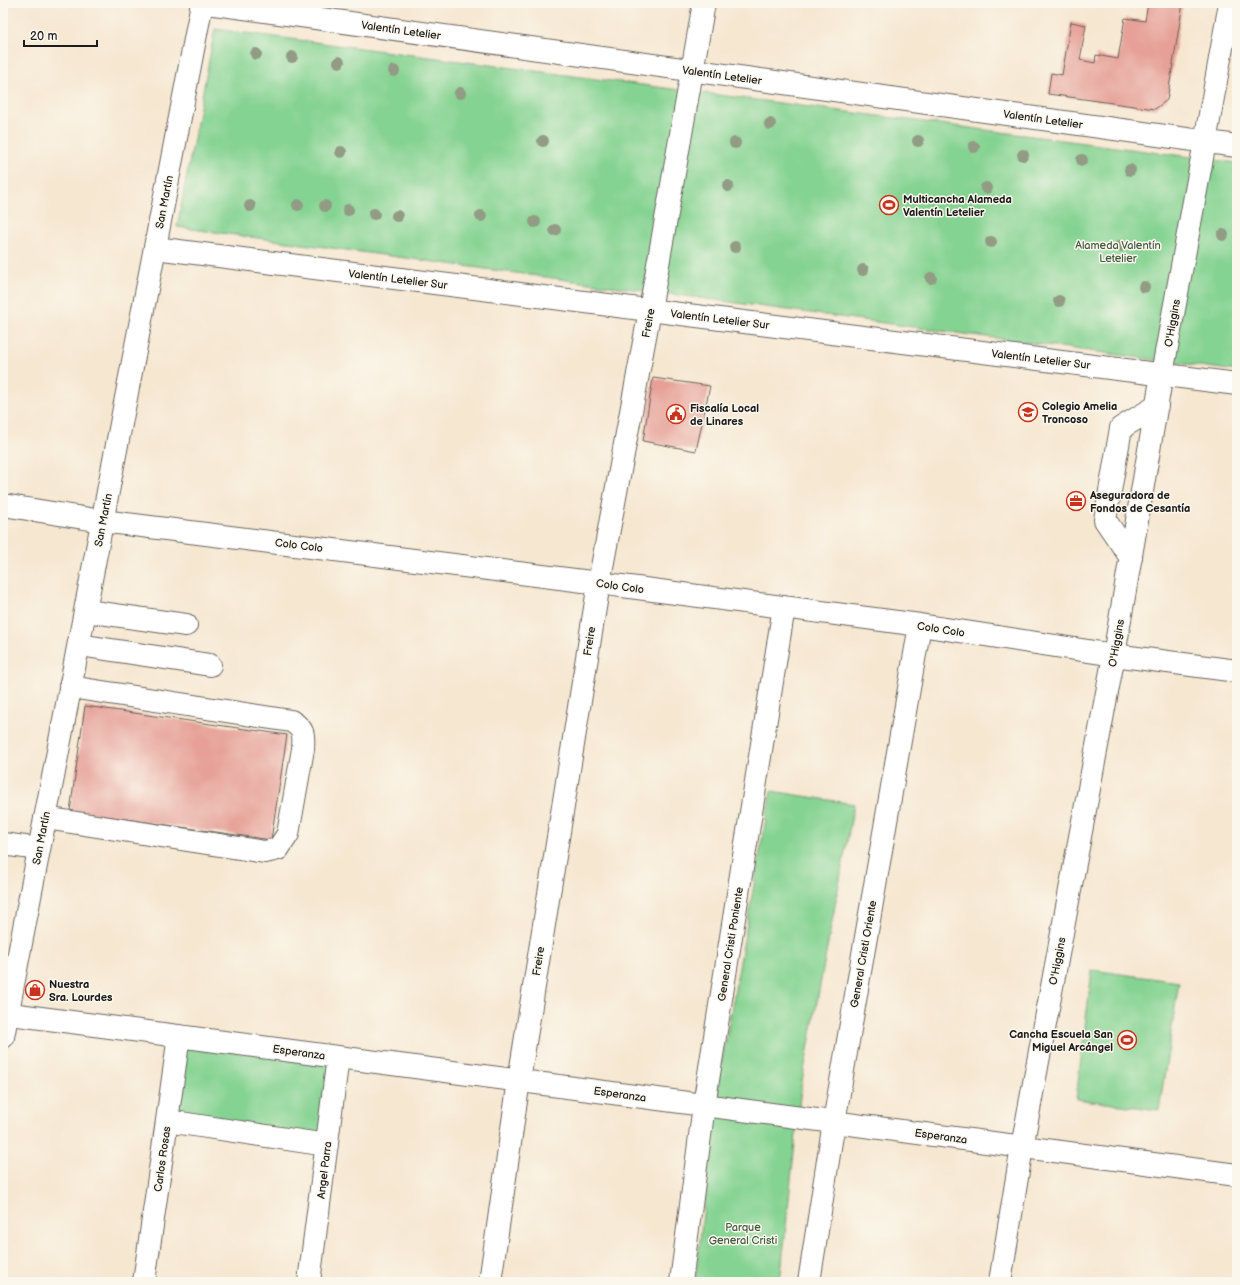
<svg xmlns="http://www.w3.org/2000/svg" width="1240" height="1285" font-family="'Balsamiq Sans',sans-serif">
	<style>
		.green { fill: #85d392; stroke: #507857 }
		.building { fill: #e6a097 }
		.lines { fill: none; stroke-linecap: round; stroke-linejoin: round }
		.minor-casing { stroke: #68635b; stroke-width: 24 }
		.major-casing { stroke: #68635b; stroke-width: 24 }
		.minor { stroke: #fff; stroke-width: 22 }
		.major { stroke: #fff; stroke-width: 22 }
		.tree { fill: #929b84 }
		.labels { text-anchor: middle; stroke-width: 3; stroke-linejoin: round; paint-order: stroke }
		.street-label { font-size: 11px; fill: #1c1c1c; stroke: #fbf7ec }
		.poi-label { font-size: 11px; font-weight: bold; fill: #1c1c1c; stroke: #fbf7ec; text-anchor: start }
		.park-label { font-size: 11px; fill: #415c45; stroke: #fbf7ec }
	</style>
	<rect width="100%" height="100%" fill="#fbf7ec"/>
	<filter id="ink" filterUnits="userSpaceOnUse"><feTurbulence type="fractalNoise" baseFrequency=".025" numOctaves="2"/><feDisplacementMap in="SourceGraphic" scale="8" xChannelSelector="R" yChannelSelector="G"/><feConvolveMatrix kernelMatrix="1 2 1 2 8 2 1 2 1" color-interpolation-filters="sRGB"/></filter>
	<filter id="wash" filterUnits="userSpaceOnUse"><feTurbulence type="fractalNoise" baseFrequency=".012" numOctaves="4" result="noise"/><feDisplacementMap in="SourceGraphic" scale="16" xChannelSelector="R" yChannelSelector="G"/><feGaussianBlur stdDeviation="0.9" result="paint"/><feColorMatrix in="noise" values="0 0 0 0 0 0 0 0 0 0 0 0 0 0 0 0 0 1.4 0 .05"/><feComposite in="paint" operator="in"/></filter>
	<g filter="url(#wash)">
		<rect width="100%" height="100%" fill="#f6e7d1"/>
		<path class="green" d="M215,29L1237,163V371L177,227Z
			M771,791L854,804L801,1087L780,1282H695L719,1078Z
			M1092,970L1179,982L1159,1110L1076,1099Z
			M183,1042L334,1061L321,1139L174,1118Z"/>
		<g id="blocks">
			<path class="building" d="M1148,3H1183L1167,100L1155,109L1048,94L1051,73L1062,75L1071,22L1086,25L1080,60L1095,63L1096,55L1118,59L1125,18L1145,21Z
				M653,378L710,386L696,451L643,441Z
				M85,706L287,735L271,840L70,811Z"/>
		</g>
	</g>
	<g filter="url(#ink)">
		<use href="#blocks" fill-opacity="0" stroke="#68635b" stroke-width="1"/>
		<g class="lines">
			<g class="minor-casing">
				<path id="minor" d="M155,248L1237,384
					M3,505L102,521L599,583L920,625L1114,655L1237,671
					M1131,558L1105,520L1121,428L1157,406
					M86,611L186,625
					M79,645L210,665
					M45,818L265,852L278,849L288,834L303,749C304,734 304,729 291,721L70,687
					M3,844L39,849
					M3,1013L1237,1175
					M167,1121L327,1145
					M144,1282L179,1036
					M309,1282L338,1057
					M490,1282L519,1080L599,583L650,310L704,3
					M681,1282L704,1105L784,607
					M809,1282L834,1122L920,625
					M1000,1282L1022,1147L1114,655L1162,374L1205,142"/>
			</g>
			<g class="major-casing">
				<path id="major" d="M207,3L1237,146
					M1205,142L1230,3
					M3,1037L202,3"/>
			</g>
			<use href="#minor" class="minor"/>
			<use href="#major" class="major"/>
		</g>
		<g class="tree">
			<circle cx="256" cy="54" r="6"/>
			<circle cx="292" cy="57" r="6"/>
			<circle cx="339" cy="62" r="6"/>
			<circle cx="394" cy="71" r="6"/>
			<circle cx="460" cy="93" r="6"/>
			<circle cx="770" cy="124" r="6"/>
			<circle cx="543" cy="141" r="6"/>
			<circle cx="918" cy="141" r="6"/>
			<circle cx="735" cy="143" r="6"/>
			<circle cx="974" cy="147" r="6"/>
			<circle cx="341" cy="152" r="6"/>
			<circle cx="1023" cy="155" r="6"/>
			<circle cx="1082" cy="160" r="6"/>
			<circle cx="1130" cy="170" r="6"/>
			<circle cx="728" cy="186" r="6"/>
			<circle cx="986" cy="188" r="6"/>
			<circle cx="298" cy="205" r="6"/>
			<circle cx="250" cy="206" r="6"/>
			<circle cx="325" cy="206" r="6"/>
			<circle cx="348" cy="210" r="6"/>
			<circle cx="374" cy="214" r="6"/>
			<circle cx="397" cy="216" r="6"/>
			<circle cx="481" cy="216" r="6"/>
			<circle cx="535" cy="222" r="6"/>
			<circle cx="555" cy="230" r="6"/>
			<circle cx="1223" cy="235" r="6"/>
			<circle cx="991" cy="242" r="6"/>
			<circle cx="1120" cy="246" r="6"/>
			<circle cx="735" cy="247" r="6"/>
			<circle cx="863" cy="270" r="6"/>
			<circle cx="931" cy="278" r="6"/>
			<circle cx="1144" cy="287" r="6"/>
			<circle cx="1059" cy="301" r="6"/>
		</g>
	</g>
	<defs>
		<g id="stadium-ring" transform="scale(1)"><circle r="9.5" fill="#fbf7ec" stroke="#c8321e" stroke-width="1.5"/><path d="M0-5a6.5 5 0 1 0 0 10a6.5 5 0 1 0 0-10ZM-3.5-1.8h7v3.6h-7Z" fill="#c8321e"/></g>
		<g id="school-ring" transform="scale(1)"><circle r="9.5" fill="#fbf7ec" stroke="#c8321e" stroke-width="1.5"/><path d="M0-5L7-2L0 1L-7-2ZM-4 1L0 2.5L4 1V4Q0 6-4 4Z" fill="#c8321e"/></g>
		<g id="civic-ring" transform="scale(1)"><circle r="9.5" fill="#fbf7ec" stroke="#c8321e" stroke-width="1.5"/><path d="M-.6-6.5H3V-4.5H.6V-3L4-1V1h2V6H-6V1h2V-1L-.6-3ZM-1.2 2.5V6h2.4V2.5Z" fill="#c8321e"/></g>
		<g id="office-ring" transform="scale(1)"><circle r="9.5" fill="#fbf7ec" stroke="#c8321e" stroke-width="1.5"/><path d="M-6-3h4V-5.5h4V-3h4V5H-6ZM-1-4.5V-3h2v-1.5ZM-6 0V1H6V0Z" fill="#c8321e"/></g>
		<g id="shop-ring" transform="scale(1)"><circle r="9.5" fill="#fbf7ec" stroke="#c8321e" stroke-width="1.5"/><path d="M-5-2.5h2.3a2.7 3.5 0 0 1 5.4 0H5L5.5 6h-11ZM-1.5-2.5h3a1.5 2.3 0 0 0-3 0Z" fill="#c8321e"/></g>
	</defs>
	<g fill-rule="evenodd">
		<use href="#stadium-ring" x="889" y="205"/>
		<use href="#school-ring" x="1028" y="412"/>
		<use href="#civic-ring" x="676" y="414"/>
		<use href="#office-ring" x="1076" y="501"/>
		<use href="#shop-ring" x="35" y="990"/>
		<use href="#stadium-ring" x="1127" y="1040"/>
	</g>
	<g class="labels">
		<g class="street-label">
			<text transform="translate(401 30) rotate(8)" y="4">Valentín Letelier</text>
			<text transform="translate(722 75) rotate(8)" y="4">Valentín Letelier</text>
			<text transform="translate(1043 119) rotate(8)" y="4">Valentín Letelier</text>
			<text transform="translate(164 202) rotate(-79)" y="4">San Martín</text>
			<text transform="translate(398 279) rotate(7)" y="4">Valentín Letelier Sur</text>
			<text transform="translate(720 319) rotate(7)" y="4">Valentín Letelier Sur</text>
			<text transform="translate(648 323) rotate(-80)" y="4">Freire</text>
			<text transform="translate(1172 323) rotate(-80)" y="4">O'Higgins</text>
			<text transform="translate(1041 359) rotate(7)" y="4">Valentín Letelier Sur</text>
			<text transform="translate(103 520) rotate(-79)" y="4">San Martín</text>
			<text transform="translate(299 545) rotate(7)" y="4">Colo Colo</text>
			<text transform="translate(620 586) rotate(8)" y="4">Colo Colo</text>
			<text transform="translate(941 629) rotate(9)" y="4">Colo Colo</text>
			<text transform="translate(589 641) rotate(-81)" y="4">Freire</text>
			<text transform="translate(1116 643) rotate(-80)" y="4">O'Higgins</text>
			<text transform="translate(41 838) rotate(-79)" y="4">San Martín</text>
			<text transform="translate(730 944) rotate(-81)" y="4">General Cristi Poniente</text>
			<text transform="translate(863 954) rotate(-80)" y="4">General Cristi Oriente</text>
			<text transform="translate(538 961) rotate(-81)" y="4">Freire</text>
			<text transform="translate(1057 961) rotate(-79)" y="4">O'Higgins</text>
			<text transform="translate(299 1052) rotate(8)" y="4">Esperanza</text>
			<text transform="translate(620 1094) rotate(8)" y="4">Esperanza</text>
			<text transform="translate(941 1136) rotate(8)" y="4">Esperanza</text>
			<text transform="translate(162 1159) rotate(-82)" y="4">Carlos Rosas</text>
			<text transform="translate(324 1170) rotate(-83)" y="4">Angel Parra</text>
		</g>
		<g class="poi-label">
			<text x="903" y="203">Multicancha Alameda<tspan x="903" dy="13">Valentín Letelier</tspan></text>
			<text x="1042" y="410">Colegio Amelia<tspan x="1042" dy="13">Troncoso</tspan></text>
			<text x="690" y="412">Fiscalía Local<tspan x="690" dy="13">de Linares</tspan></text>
			<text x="1090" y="499">Aseguradora de<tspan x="1090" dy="13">Fondos de Cesantía</tspan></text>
			<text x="49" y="988">Nuestra<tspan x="49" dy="13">Sra. Lourdes</tspan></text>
			<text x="1113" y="1038" text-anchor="end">Cancha Escuela San<tspan x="1113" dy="13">Miguel Arcángel</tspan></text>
		</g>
		<g class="park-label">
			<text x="1118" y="249">Alameda Valentín<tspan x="1118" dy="13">Letelier</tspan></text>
			<text x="743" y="1231">Parque<tspan x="743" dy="13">General Cristi</tspan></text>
		</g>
	</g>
	<rect width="1240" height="1285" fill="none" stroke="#fbf7ec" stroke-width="16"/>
	<path d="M24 40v6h73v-6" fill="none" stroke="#1c1c1c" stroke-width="2"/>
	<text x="30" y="40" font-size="12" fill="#1c1c1c" stroke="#fbf7ec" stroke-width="3" paint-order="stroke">20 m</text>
</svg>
